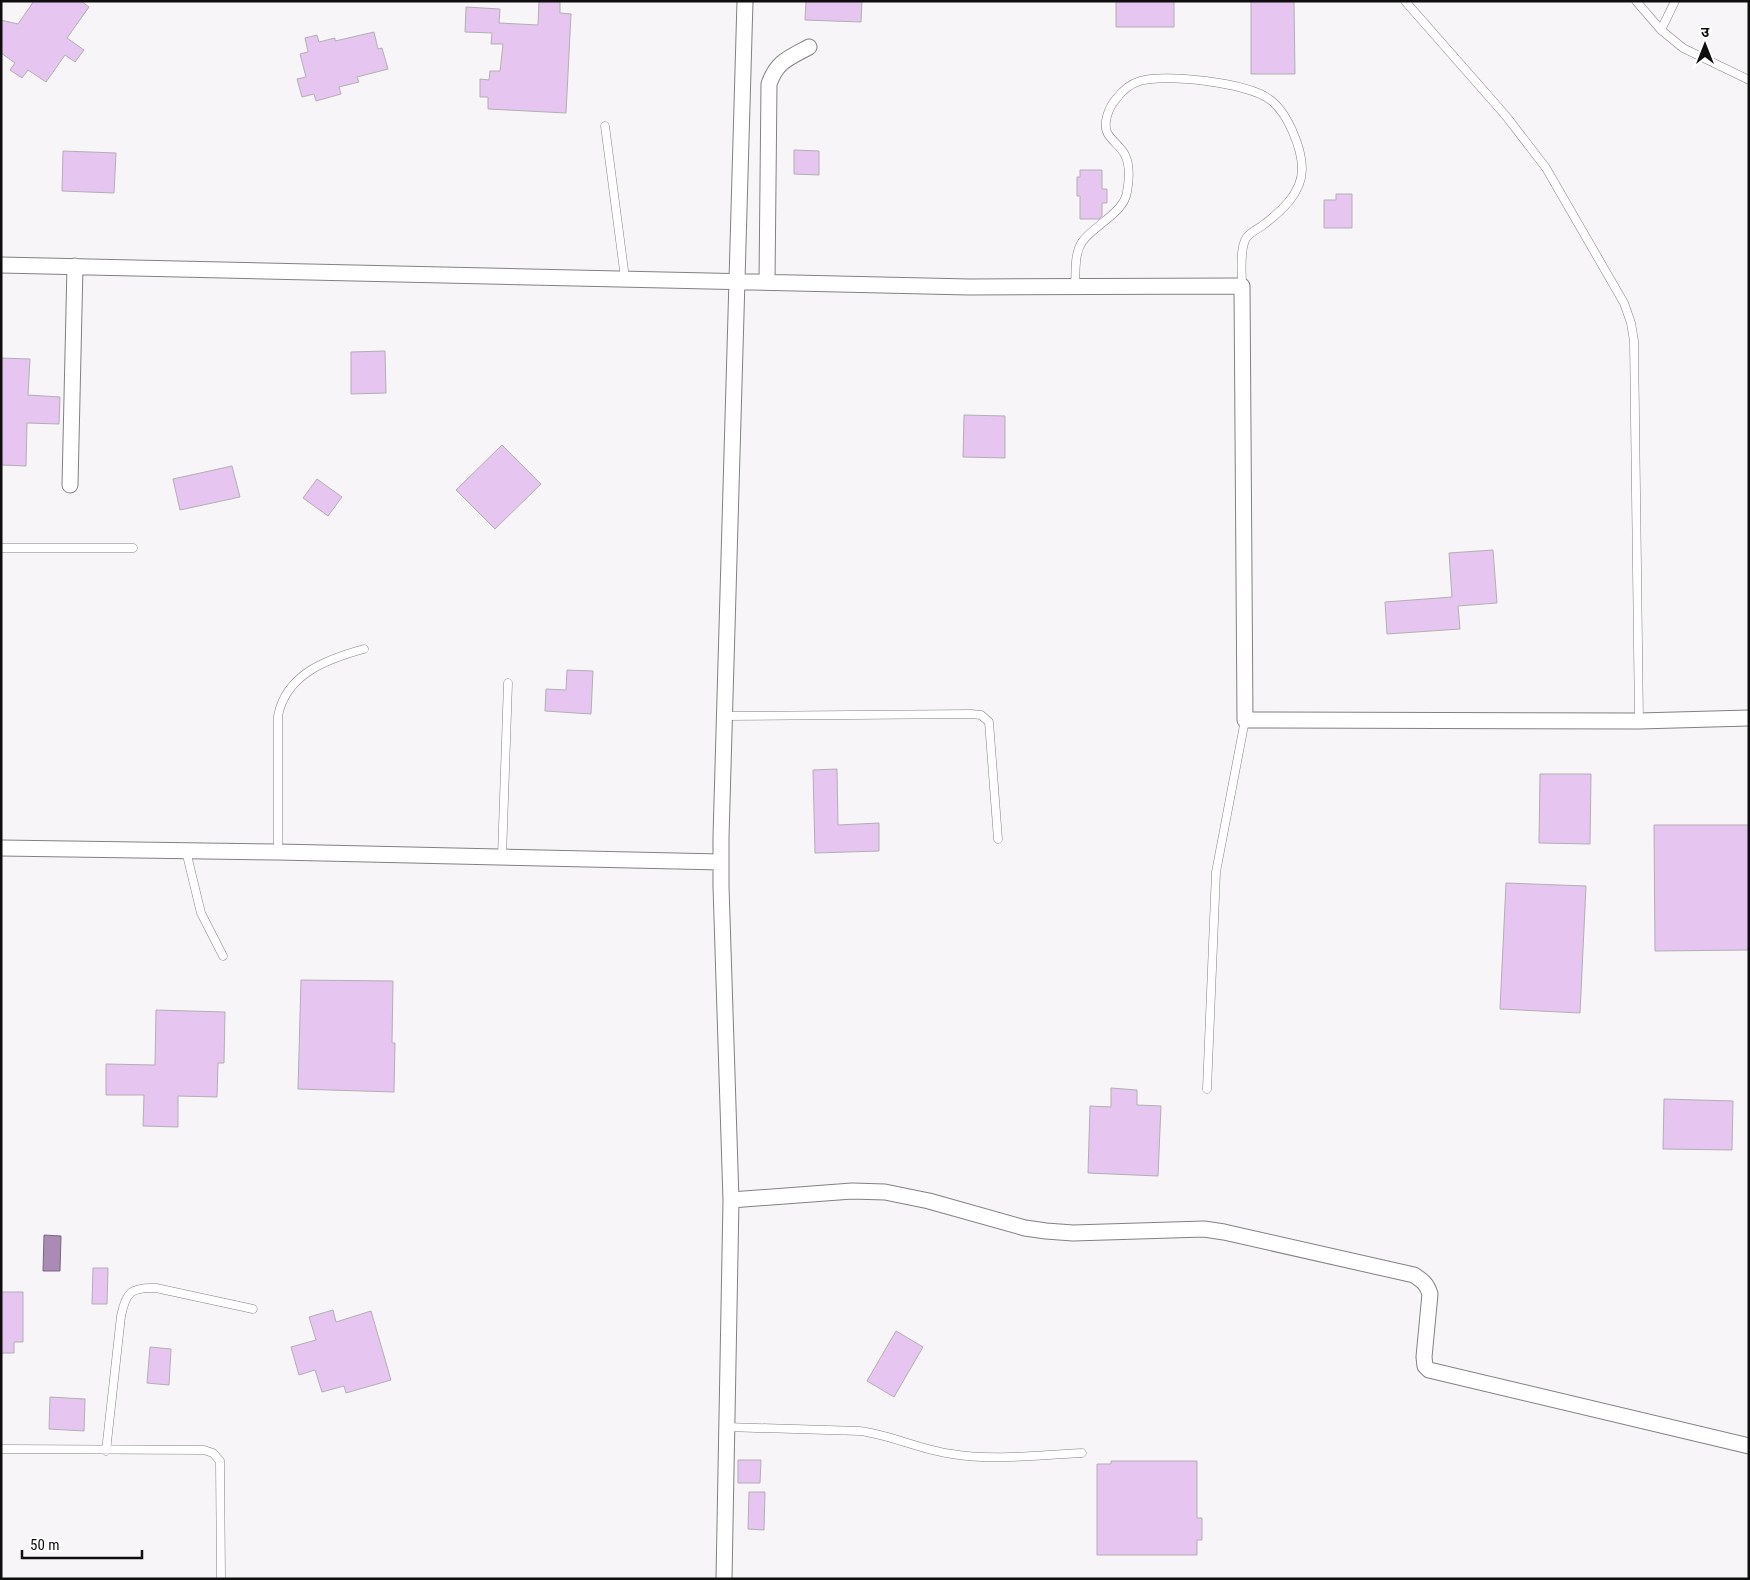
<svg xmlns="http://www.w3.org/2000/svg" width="1750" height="1580" font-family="'Roboto Condensed','Noto Sans Devanagari',sans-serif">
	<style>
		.water { fill: #a98bb4; stroke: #7b6682 }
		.building { fill: #e6c5f1; stroke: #b2afb3 }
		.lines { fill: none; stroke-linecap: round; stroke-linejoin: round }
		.service-casing { stroke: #828083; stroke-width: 9 }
		.minor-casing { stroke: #828083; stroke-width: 17 }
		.service { stroke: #fff; stroke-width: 8 }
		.minor { stroke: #fff; stroke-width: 15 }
	</style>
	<rect width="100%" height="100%" fill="#f8f5f9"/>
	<path class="water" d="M44,1235L61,1236L60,1271H43Z"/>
	<path class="building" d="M34,1H81L89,7L67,38L84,50L75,62L65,55L46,82L28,70L22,78L10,70L15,63L1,53V20L18,24Z
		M539,1H560V13L571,14L566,113L488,109V97H480V79L489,80L490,71H500L503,44H491L492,33L465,32L466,7L500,9L499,23L538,25Z
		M806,1H862L861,22L805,20Z
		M1116,1H1174V27H1116Z
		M1251,1H1294L1295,74H1251Z
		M374,32L378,49L382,48L388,69L357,77L359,82L339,87L341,94L316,101L314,94L302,97L297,79L306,77L300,54L308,52L305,38L317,35L319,42L335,38V41Z
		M794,150L819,151V175L794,174Z
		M63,151L116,153L114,193L62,191Z
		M1080,170H1102V189H1107V203H1102V216L1099,219H1080V196H1077V177H1080Z
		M1336,194H1352V228H1324V200H1336Z
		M385,351L386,393L351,394V352Z
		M1,358L30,359L28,395L60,397L59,424L27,423L26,466L1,465Z
		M964,415L1005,416V458L963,457Z
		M502,445L541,484L495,529L456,490Z
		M232,466L240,497L180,510L173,479Z
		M317,479L342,497L328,516L303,498Z
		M1493,550L1497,603L1458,606L1460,629L1387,634L1385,602L1452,597L1449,553Z
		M567,670L593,671L591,714L545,711L546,689L566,690Z
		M837,769L838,825L879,823V851L815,853L813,770Z
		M1540,774H1591L1590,844L1539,843Z
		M1654,825H1749V950L1655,951Z
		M1506,883L1586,886L1580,1013L1500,1009Z
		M301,980L393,981L392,1043H395L394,1092L298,1089Z
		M156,1010L225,1012L224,1063H218L217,1097L178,1096V1127L143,1126L144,1095H106V1064L155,1065Z
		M1111,1088L1137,1090V1105L1161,1106L1158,1176L1088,1173L1090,1106L1111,1107Z
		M1664,1099L1733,1101L1732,1150L1663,1149Z
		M93,1268H108L107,1304H92Z
		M1,1292H23V1342H14V1353H1Z
		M333,1310L336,1322L371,1311L391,1380L346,1393L344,1386L322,1392L315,1370L299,1375L291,1347L316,1340L309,1317Z
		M896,1331L923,1347L894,1397L867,1381Z
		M150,1347L171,1349L169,1385L147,1383Z
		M50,1397L85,1399L84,1431L49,1429Z
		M738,1460H761L760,1483H738Z
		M1111,1461H1197V1518H1202V1540H1197V1555H1097V1464H1111Z
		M749,1492H765L764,1530L748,1529Z"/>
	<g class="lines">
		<g class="service-casing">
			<path id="service" d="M1405,1L1506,116L1546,168L1624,303L1631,323L1634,341L1639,721
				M1636,1L1661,30L1683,48L1749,80
				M1661,30L1675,1
				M605,126L625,278
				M1075,286C1076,272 1074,254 1082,242C1094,225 1124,213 1127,192C1129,181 1130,165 1125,155C1121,147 1113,142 1108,134C1102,124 1109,107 1116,99C1122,91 1130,84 1140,81C1165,73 1248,83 1269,99C1287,111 1302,148 1302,169C1302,194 1280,212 1262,226C1257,229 1250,233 1247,237C1239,247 1242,274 1242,286
				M1,548H133
				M723,716L971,714L981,715L989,722L998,839
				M186,851L201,913L223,956
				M278,852V716C286,674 327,659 364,649
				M502,856L508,683
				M1207,1089L1216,872L1245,720
				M726,1427L860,1431C891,1435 921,1450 952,1454C994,1461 1039,1455 1082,1453
				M1,1449L204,1450L213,1453L220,1461L221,1579
				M106,1451L121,1316C126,1292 131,1287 156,1288L253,1309"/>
		</g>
		<g class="minor-casing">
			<path id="minor" d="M1,265L969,287L1242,286L1245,720L1639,721L1749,718
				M767,282L769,84C777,61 789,58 809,47
				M70,485L75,266
				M1,848L278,852L721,862
				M731,1200L852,1191L885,1192L929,1201L1025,1228L1046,1231L1073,1233L1204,1229L1224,1232L1414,1275C1423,1281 1427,1284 1430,1294L1424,1357L1425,1366L1429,1370L1749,1446
				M724,1579L731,1200L721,886V837L745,1"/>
		</g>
		<use href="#service" class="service"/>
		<use href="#minor" class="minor"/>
	</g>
	<rect width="1750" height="1580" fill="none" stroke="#0f0e0f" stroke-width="5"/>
	<g transform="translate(1705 45)" stroke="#ffffff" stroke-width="4" paint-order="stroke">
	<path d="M0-4L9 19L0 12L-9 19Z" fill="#0f0e0f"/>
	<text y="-8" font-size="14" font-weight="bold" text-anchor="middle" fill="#0f0e0f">उ</text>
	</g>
	<path d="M22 1550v8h120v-8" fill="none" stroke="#0f0e0f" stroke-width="2.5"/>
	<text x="30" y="1550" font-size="15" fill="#0f0e0f" stroke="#ffffff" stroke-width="4" paint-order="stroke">50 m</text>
</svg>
